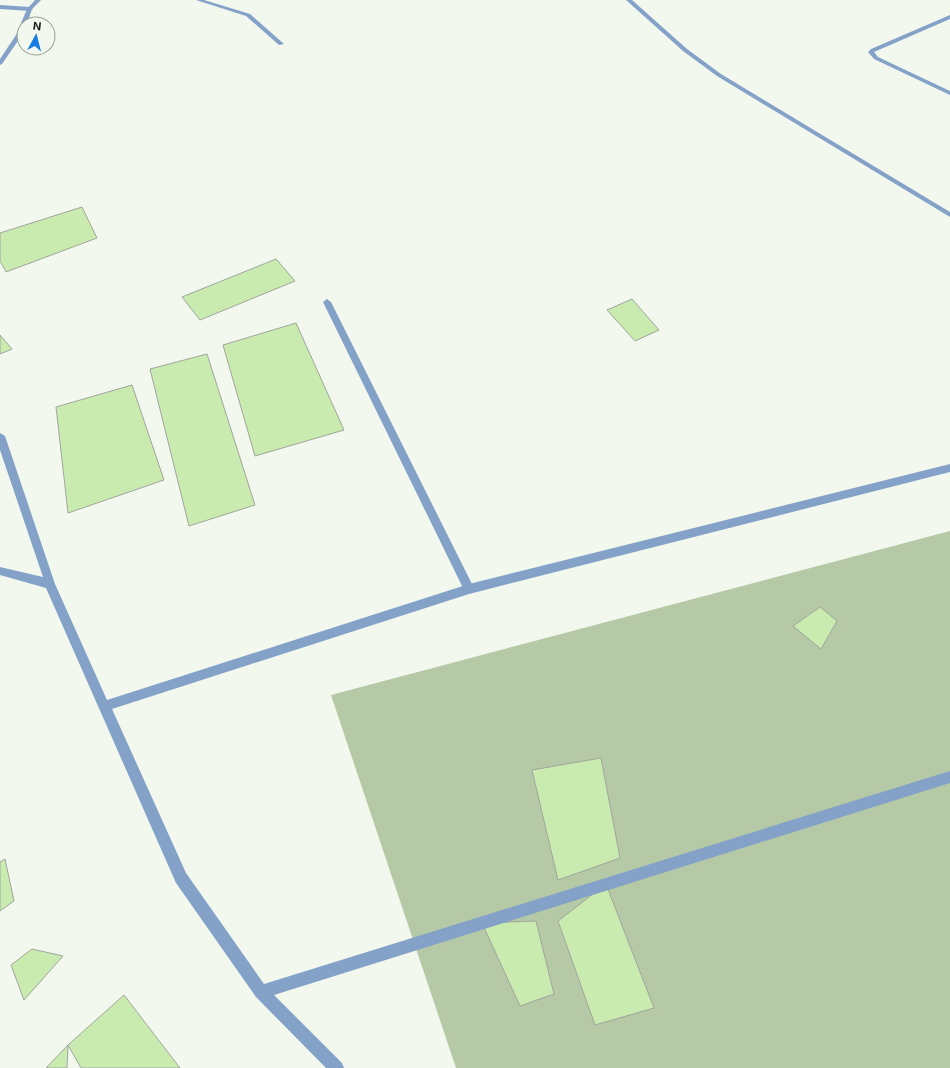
<svg xmlns="http://www.w3.org/2000/svg" width="950" height="1068" font-family="Inter,sans-serif">
	<style>
		.green { fill: #b5c9a6 }
		.building { fill: #caebb0; stroke: #a0a59c }
		.lines { fill: none; stroke-linecap: round; stroke-linejoin: round }
		.lane { fill: #84a2c8; fill-rule: evenodd }
		.street { fill: #84a2c8; fill-rule: evenodd }
	</style>
	<rect width="100%" height="100%" fill="#f2f8ee"/>
	<path class="green" d="M950,531V1068H456L331,695Z"/>
	<path class="building" d="M82,207L97,238L6,272L0,261V233Z
		M276,259L295,281L200,320L182,297Z
		M632,299L659,330L635,341L607,310Z
		M296,323L344,430L255,456L223,345Z
		M0,335L12,349L0,354Z
		M207,354L255,505L189,526L150,369Z
		M132,385L164,480L68,513L56,407Z
		M820,607L837,621L821,649L793,626Z
		M601,758L620,858L558,880L532,770Z
		M5,859L14,901L0,911V862Z
		M606,884L654,1008L595,1025L558,921Z
		M536,921L554,994L520,1006L482,923Z
		M32,949L63,956L24,1000L11,965Z
		M124,995L180,1068H81L68,1045Z
		M68,1045L67,1068H46Z"/>
	<g class="lines">
		<path class="lane" d="M0,5L30,7L33,9L30,11L0,9Z
			M327,299L331,302L473,586L474,589L473,592L469,594L465,592L323,302Z"/>
		<path class="street" d="M35,0H41L32,9L27,24H24V30L22,35L2,64L0,65V59L16,35L27,9Z
			M196,0H204L250,14L284,44L279,45L246,16Z
			M626,0H632L687,49L721,74L950,212V217L717,76L683,51Z
			M950,15V19L874,52L878,57L950,91V95L874,59L868,52L871,49Z
			M0,433L5,436L55,584L107,700L469,584L950,464V472L469,594L112,709L186,873L264,984L950,771V783L274,995L342,1063L344,1068H326L256,997L176,883L46,588L0,575V567L43,577L0,450Z"/>
	</g>
	<g transform="translate(36 36) rotate(7)"><circle r="19" fill="#f2f8ee" stroke="#9ba098"/>
	<path d="M0-3L7 15L0 10L-7 15Z" fill="#177be4"/>
	<text y="-6" font-size="11" font-weight="bold" text-anchor="middle" fill="#191b18">N</text>
	</g>
</svg>
